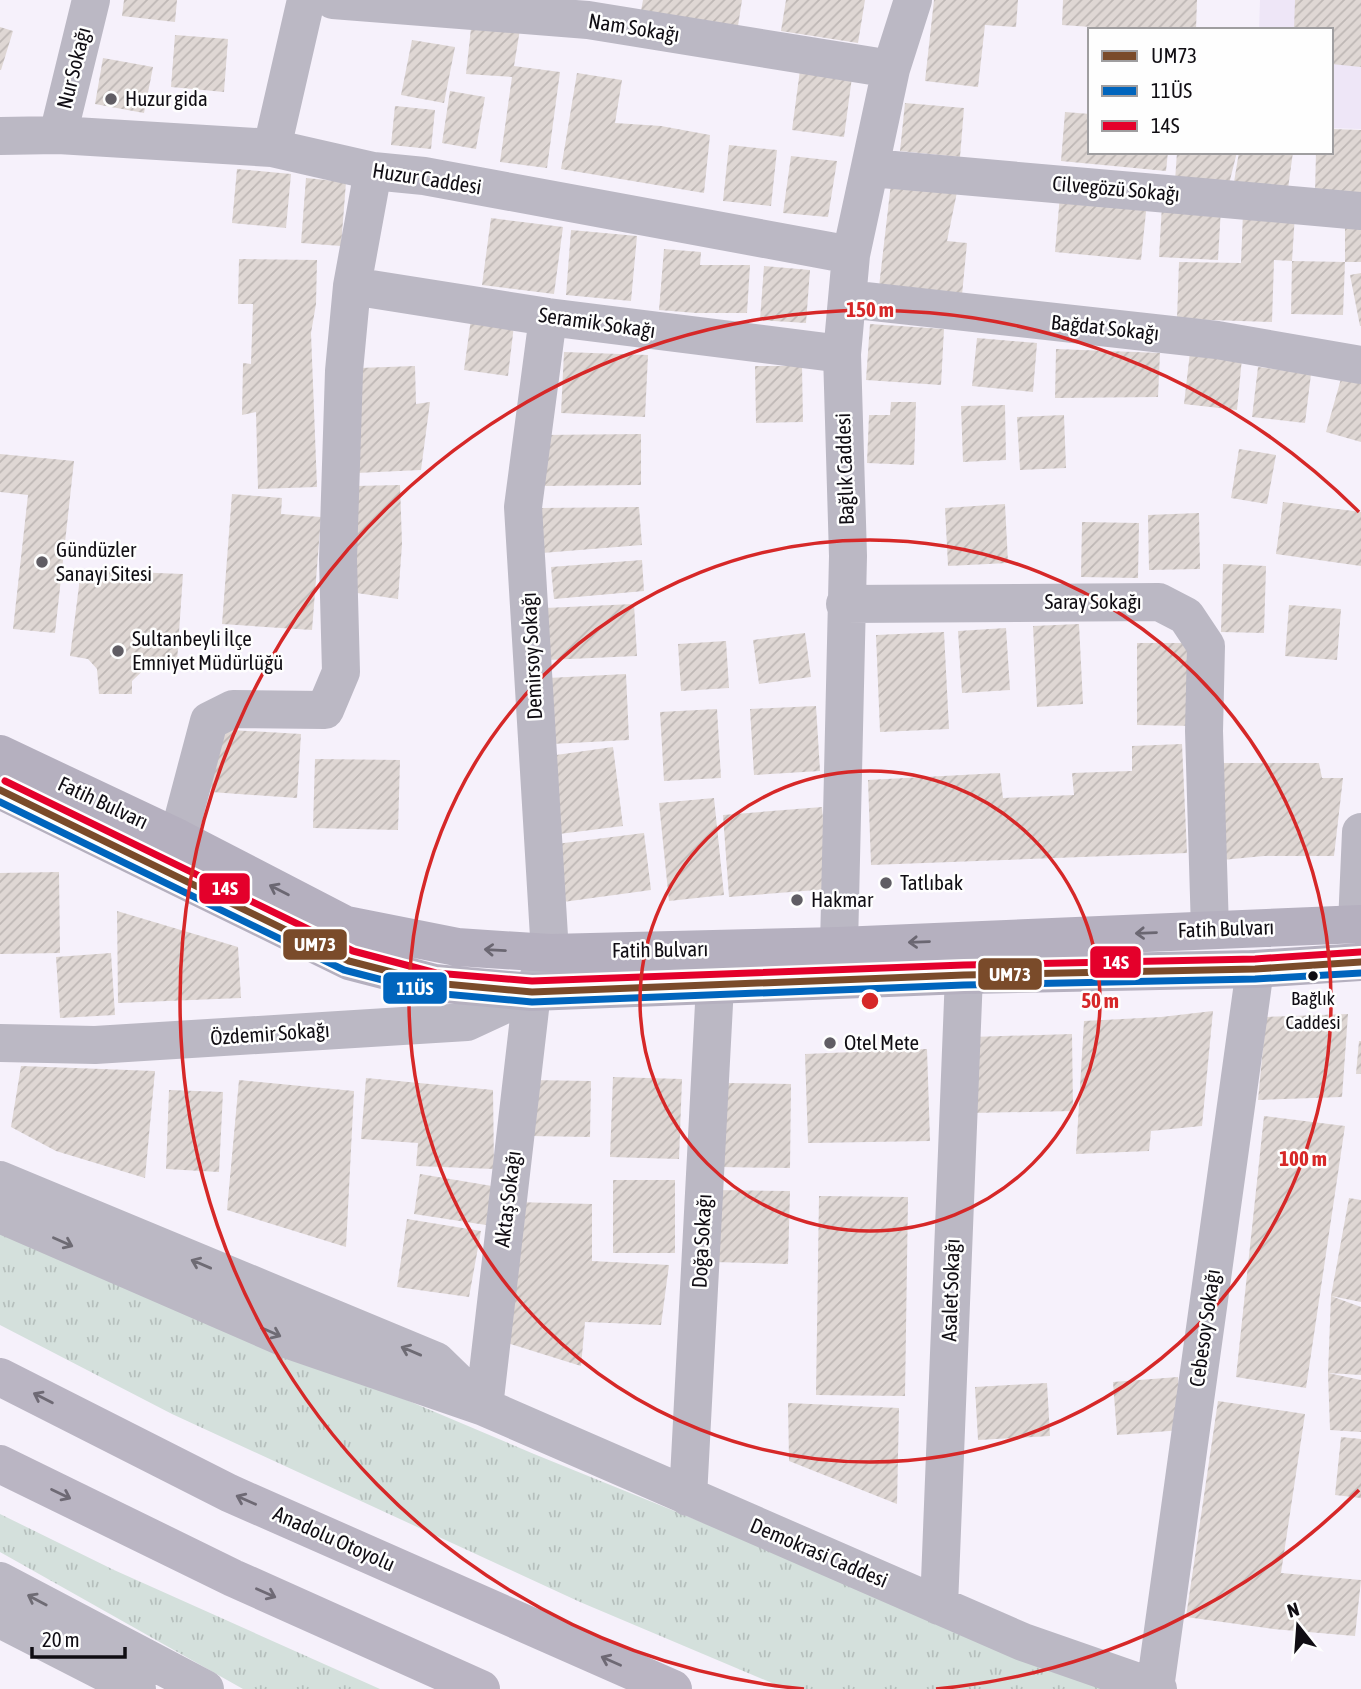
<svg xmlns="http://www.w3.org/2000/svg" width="1361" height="1689" font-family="'Asap Condensed',sans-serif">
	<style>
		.built { fill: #eee6f7 }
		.grass { fill: url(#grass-tufts) }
		.building { fill: url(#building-hatch) }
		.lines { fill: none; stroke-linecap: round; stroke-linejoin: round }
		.minor { stroke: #bbb8c4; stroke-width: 38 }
		.major { stroke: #b5b0bf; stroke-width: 38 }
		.highway { stroke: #bab5c3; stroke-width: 38 }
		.bus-1-casing { stroke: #fefefe; stroke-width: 12 }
		.bus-2-casing { stroke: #fefefe; stroke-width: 12 }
		.bus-3-casing { stroke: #fefefe; stroke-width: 12 }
		.bus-1 { stroke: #7a4b2a; stroke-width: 7 }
		.bus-2 { stroke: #0065bd; stroke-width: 7 }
		.bus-3 { stroke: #e4002b; stroke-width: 7 }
		.oneway { stroke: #6b6772 }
		.oneway2 { stroke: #6e6b74 }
		.oneway3 { stroke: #6e6974 }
		.ring { fill: none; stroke: #d62828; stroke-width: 3.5 }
		.poi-dot { fill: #605d64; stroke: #fefefe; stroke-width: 2.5 }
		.bus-dot { fill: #100d13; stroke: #fefefe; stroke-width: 2.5 }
		.labels { text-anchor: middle; stroke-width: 5; stroke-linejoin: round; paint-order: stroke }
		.bus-label { font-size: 19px; fill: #100d13; stroke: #fefefe }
		.street-label { font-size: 21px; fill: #100d13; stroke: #fefefe }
		.poi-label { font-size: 21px; fill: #100d13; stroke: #fefefe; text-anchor: start }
		.centre { fill: #d62828; stroke: #fefefe; stroke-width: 3.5 }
		.ring-label { font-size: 21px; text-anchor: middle; font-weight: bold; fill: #d62828; stroke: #fefefe; stroke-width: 5; stroke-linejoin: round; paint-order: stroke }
		.line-badge { stroke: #fefefe; stroke-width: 2.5 }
		.badge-label { font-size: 19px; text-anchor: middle; font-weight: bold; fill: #fff }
	</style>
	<defs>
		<pattern id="grass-tufts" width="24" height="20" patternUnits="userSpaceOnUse" patternTransform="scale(1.75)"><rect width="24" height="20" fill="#d4e0dc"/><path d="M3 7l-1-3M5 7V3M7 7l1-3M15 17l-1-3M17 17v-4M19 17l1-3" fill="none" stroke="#b5bfbc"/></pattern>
		<pattern id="building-hatch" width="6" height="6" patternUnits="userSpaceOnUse" patternTransform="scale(1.75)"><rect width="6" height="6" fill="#dfd7d4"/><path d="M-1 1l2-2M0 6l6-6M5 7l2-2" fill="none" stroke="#beb7b5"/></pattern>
	</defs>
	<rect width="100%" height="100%" fill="#f6f1fb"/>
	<path class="built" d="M1260,0H1361V129L1331,128V30H1259Z"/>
	<path class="grass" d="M0,1228L534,1454L1113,1689H786L580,1602L172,1414L0,1325Z
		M0,1514L114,1570L380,1689H243L0,1552Z"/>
	<path class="building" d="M124,0H177L175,22L122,16Z
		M643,0H742L738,26L641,11Z
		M786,0H865L858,43L781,31Z
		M934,0H1018L1016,27L985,25L978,87L925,81Z
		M1063,0H1197L1196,30H1136L1062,25Z
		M1295,0H1361V67L1331,64V30H1294Z
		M0,27L13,31L1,70H0Z
		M471,28L520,29L514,66L560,72L547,168L500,162L512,77L466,74Z
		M175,35L228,39L224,92L171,87Z
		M412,40L455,47L444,103L401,95Z
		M103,58L153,67L144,113L95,104Z
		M800,70L852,77L844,137L792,130Z
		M577,73L622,80L615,123L661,126L710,135L704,193L561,169Z
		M450,91L485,97L476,149L442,143Z
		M905,103L964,108L960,157L900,151Z
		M395,106L435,110L431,149L391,145Z
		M1065,112L1090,114V152H1168L1166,171L1061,161Z
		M1331,129L1361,130V195L1315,193L1316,152H1331Z
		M729,145L777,150L771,206L723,201Z
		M1177,152H1237L1229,184L1175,181Z
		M1239,152H1293L1287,196L1233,188Z
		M791,156L837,161L828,217L783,213Z
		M237,169L291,174L286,228L232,223Z
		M306,178L346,182L341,246L301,243Z
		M891,183L957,192L947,241L967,243L962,295L879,287Z
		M1060,195L1147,202L1141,260L1055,252Z
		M1162,205L1221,208L1218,260L1159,257Z
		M1243,212L1295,214L1292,261L1274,260L1272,322L1177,319L1179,262L1241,263Z
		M1345,217H1361V262H1345Z
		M491,218L563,227L554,294L482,285Z
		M571,230L637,236L631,301L566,295Z
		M664,249L701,252L700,265H750L747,313H696L659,310Z
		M239,259L317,260L316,304L311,333L317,487L258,489L256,412L242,415L243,363L251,364L253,304H238Z
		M1292,261L1345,262L1343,315L1291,314Z
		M764,266L810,270L806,323L760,320Z
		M1361,273V326H1360L1350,275Z
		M471,319L514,325L508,376L464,370Z
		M870,324L944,329L941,385L866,380Z
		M977,338L1037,343L1033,392L972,386Z
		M1056,349L1160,353L1158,397L1055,398Z
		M564,352L648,355L645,417L561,413Z
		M1190,352L1242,358L1237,410L1184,404Z
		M415,366L416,404L430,402L421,470L356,473L359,368Z
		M755,366H802L803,422L756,423Z
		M1258,367L1311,374L1305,423L1252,417Z
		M1342,375L1361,380V442L1326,432Z
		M891,402H916L914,465L867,463L869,415H890Z
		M1005,405L1006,460L963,462L961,406Z
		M1064,415L1066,468L1020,470L1017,417Z
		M641,434V485L543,486V435Z
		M1239,449L1276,455L1267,504L1231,498Z
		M0,454L74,461L55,633L13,629L28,495L0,492Z
		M400,485L402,544L398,599L350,592L355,486Z
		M232,494L282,498L281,514L321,517L312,630L222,624Z
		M1283,502L1361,512V566L1276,554Z
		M1005,504L1008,563L948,566L945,508Z
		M639,507L642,545L542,553L541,508Z
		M1199,513L1200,569L1149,570L1148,515Z
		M1082,522L1139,523L1138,578L1081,577Z
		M642,560L644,591L554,599L551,567Z
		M1223,564L1266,566L1264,633L1221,632Z
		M81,570L183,574L177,662L154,660L132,681V694H99L97,669L88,659L70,656Z
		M634,604L637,656L547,660L545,608Z
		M1289,605L1341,609L1337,660L1285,656Z
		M1079,624L1083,704L1037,707L1033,626Z
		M1006,628L1010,690L962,693L958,631Z
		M944,632L949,729L880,732L876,635Z
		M805,633L811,677L759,684L753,640Z
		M726,641L729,688L681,691L678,644Z
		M1137,643H1195V726L1137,725Z
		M626,674L629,740L551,744L548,678Z
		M816,706L820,771L754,775L750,709Z
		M717,709L721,778L664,781L660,712Z
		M215,729L301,734L297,798L211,792Z
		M1182,744L1187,853L871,865L868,780L1000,773L1003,798L1074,795L1072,773L1132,771V746Z
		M613,747L623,826L559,834L549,756Z
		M315,759L400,760L398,830L313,828Z
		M1219,763H1319L1322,778H1343L1334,856H1264L1222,860Z
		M714,798L724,895L669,901L659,803Z
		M822,807L829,889L729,897L723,815Z
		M644,833L651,890L563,902L556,844Z
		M59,872L60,953L0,954V873Z
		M117,911L238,947L241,998L118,1003Z
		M111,953L115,1015L60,1018L56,957Z
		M1213,1011L1202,1126L1151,1131L1149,1151L1076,1154L1084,1021L1161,1017Z
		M1348,1014L1342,1097L1258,1100L1266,1017Z
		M1072,1034L1073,1111L972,1113L971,1037Z
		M1359,1041H1361V1074H1356Z
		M927,1049L930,1141L808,1143L805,1054Z
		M21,1066L155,1071L145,1178L56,1151L11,1127Z
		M613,1077L682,1079L679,1159L610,1157Z
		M366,1078L493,1090L494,1169L416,1166L418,1143L361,1139Z
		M239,1080L354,1091L346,1247L227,1210Z
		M531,1080L591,1081L590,1137L529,1136Z
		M722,1083L791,1084L790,1168L720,1167Z
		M169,1090L223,1092L219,1172L166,1169Z
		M1264,1116L1345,1126L1306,1388L1236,1377Z
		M420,1174L492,1186L486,1225L414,1214Z
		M613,1180H675V1253H613Z
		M715,1190L790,1191L788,1264L713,1262Z
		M819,1196L908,1197L905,1396L816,1395Z
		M1349,1198L1361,1200V1302L1331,1296Z
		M514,1202L592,1204V1261L669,1265L661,1325L585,1322L581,1366L507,1343Z
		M407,1219L481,1231L469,1297L397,1287Z
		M1331,1296L1361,1307V1375L1328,1373L1361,1380V1432L1330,1430L1328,1373Z
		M1178,1377L1182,1430L1117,1435L1113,1382Z
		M1047,1383L1050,1436L978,1440L975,1387Z
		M1218,1401L1305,1414L1281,1573L1361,1580L1355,1636L1273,1629L1186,1617Z
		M788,1403L899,1408L897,1504L789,1461Z
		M1341,1437L1361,1439V1498L1335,1495Z"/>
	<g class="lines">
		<path class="minor" d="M333,0L588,20L891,69
			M58,135L91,0
			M0,136L58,135L272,148L373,171L424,176L851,255
			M272,148L306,0
			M871,168L1361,211
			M352,286L548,317L842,354
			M847,299L1217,340L1361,365
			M845,604L1159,602L1186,616L1206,646L1204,731L1210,930
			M178,838L209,721L233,709L325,710L341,672L338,559L344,371L352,286L373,171
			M1357,924L1361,832
			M839,946L848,556L842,354L851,255L891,69L913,0
			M0,1043L95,1045L467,1022L532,992
			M0,1180L436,1361L474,1398
			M0,1214L292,1341L484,1407L1023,1642L1158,1689
			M484,1407L532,992L550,953L523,507L548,317
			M688,1497L715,985
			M0,1581L205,1689
			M939,1606L964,975
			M0,1619L137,1689
			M1155,1688L1255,969"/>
		<path class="major" d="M0,754L178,838L346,925L457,947L550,953L839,946L1361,924
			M0,790L349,961L434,983L532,992L964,975L1255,969L1361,962"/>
		<path class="highway" d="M0,1377L229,1493L673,1689
			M0,1464L233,1578L481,1689"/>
		<g class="bus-1-casing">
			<path id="bus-1" d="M0,790L349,961L434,983L532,992L964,975L1255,969L1361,962"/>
		</g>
		<g class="bus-2-casing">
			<path id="bus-2" d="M0,802L344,970L433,993L532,1002L964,985L1255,979L1361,973"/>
		</g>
		<g class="bus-3-casing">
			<path id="bus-3" d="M5,781L353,951L436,973L532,981L964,965L1255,959L1360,952"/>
		</g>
		<use href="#bus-1" class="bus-1"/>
		<use href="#bus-2" class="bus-2"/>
		<use href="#bus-3" class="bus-3"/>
	</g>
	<defs><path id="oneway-shaft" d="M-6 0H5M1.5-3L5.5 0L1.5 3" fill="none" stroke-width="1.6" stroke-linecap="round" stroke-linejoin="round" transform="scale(1.75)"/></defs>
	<g class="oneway">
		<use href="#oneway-shaft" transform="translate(279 890) rotate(-153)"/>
		<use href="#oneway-shaft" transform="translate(1146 933) rotate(178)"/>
		<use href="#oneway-shaft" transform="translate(919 942) rotate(178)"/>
		<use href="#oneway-shaft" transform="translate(495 950) rotate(-177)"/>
	</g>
	<g class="oneway2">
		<use href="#oneway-shaft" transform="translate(63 1242) rotate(24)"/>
		<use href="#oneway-shaft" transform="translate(201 1264) rotate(-157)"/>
		<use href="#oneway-shaft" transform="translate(271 1332) rotate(24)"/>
		<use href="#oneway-shaft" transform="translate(411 1351) rotate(-157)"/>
		<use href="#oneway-shaft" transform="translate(37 1600) rotate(-152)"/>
	</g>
	<g class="oneway3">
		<use href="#oneway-shaft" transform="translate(43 1398) rotate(-153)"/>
		<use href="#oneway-shaft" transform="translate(61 1494) rotate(26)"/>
		<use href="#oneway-shaft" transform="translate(246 1500) rotate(-156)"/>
		<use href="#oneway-shaft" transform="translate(266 1593) rotate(24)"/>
		<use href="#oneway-shaft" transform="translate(611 1661) rotate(-156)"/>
	</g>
	<g class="ring">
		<circle cx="870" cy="1001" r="230"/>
		<circle cx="870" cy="1001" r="461"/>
		<path d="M1359 1490A691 691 0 0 1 936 1689M804 1689A691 691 0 1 1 1359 512"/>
	</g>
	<g class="poi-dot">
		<circle cx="111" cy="99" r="7"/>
		<circle cx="42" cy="562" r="7"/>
		<circle cx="118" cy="651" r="7"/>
		<circle cx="886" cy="883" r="7"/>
		<circle cx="797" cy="900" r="7"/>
		<circle cx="830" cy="1043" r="7"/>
	</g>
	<circle class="bus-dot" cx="1313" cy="976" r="6"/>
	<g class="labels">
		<g class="bus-label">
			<text x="1313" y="1005">Bağlık<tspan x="1313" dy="24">Caddesi</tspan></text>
		</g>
		<g class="street-label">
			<text transform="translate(634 28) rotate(9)" y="7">Nam Sokağı</text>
			<text transform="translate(74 68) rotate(-76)" y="7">Nur Sokağı</text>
			<text transform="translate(427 179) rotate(9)" y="7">Huzur Caddesi</text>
			<text transform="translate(1116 189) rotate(5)" y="7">Cilvegözü Sokağı</text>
			<text transform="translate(597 323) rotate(8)" y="7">Seramik Sokağı</text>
			<text transform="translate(1105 328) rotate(6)" y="7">Bağdat Sokağı</text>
			<text transform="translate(845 469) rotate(-92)" y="7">Bağlık Caddesi</text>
			<text x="1093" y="609">Saray Sokağı</text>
			<text transform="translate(532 656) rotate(-93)" y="7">Demirsoy Sokağı</text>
			<text transform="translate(103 803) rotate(25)" y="7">Fatih Bulvarı</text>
			<text transform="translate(1226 929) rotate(-2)" y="7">Fatih Bulvarı</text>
			<text transform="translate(660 950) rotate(-1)" y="7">Fatih Bulvarı</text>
			<text transform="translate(270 1034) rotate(-4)" y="7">Özdemir Sokağı</text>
			<text transform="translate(508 1199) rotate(-83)" y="7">Aktaş Sokağı</text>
			<text transform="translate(702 1241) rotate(-87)" y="7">Doğa Sokağı</text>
			<text transform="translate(951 1290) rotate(-88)" y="7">Asalet Sokağı</text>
			<text transform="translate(1205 1328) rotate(-82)" y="7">Cebesoy Sokağı</text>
			<text transform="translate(334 1539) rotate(24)" y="7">Anadolu Otoyolu</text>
			<text transform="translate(819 1553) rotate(23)" y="7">Demokrasi Caddesi</text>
		</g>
		<g class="poi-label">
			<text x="125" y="106">Huzur gida</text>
			<text x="56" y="557">Gündüzler<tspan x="56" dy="24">Sanayi Sitesi</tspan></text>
			<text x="132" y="646">Sultanbeyli İlçe<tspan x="132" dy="24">Emniyet Müdürlüğü</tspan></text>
			<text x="900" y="890">Tatlıbak</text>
			<text x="811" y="907">Hakmar</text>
			<text x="844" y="1050">Otel Mete</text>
		</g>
	</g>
	<circle cx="870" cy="1001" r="10" class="centre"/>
	<g class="ring-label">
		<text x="870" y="317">150 m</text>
		<text x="1100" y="1008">50 m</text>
		<text x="1303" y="1166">100 m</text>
	</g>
	<g class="line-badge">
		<rect x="198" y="872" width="53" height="33" rx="7" fill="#e4002b"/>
		<rect x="282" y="928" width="66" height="33" rx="7" fill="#7a4b2a"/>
		<rect x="1089" y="945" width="53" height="34" rx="7" fill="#e4002b"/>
		<rect x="977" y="957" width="66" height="34" rx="7" fill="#7a4b2a"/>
		<rect x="382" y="971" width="66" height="34" rx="7" fill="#0065bd"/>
	</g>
	<g class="badge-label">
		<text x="225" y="895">14S</text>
		<text x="315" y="951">UM73</text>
		<text x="1116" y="969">14S</text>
		<text x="1010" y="981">UM73</text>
		<text x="415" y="995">11ÜS</text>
	</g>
	<rect x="1088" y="28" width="245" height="126" fill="#fefefe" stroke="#9f9ea0" stroke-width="2"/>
	<rect x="1102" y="51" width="35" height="10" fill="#7a4b2a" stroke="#9f9ea0" stroke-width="2"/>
	<text x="1151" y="63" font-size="21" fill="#100d13">UM73</text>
	<rect x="1102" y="86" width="35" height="10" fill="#0065bd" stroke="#9f9ea0" stroke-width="2"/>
	<text x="1151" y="98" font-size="21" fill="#100d13">11ÜS</text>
	<rect x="1102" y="121" width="35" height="10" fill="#e4002b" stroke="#9f9ea0" stroke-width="2"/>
	<text x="1151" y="133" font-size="21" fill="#100d13">14S</text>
	<g transform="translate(1298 1626) rotate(343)" stroke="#fefefe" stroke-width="5" paint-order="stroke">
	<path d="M0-5L12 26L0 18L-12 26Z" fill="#100d13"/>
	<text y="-10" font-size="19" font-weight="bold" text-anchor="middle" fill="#100d13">N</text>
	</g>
	<path d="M32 1647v10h93v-10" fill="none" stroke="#100d13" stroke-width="3.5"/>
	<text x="42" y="1647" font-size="21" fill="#100d13" stroke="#fefefe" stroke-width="5" paint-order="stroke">20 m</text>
</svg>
